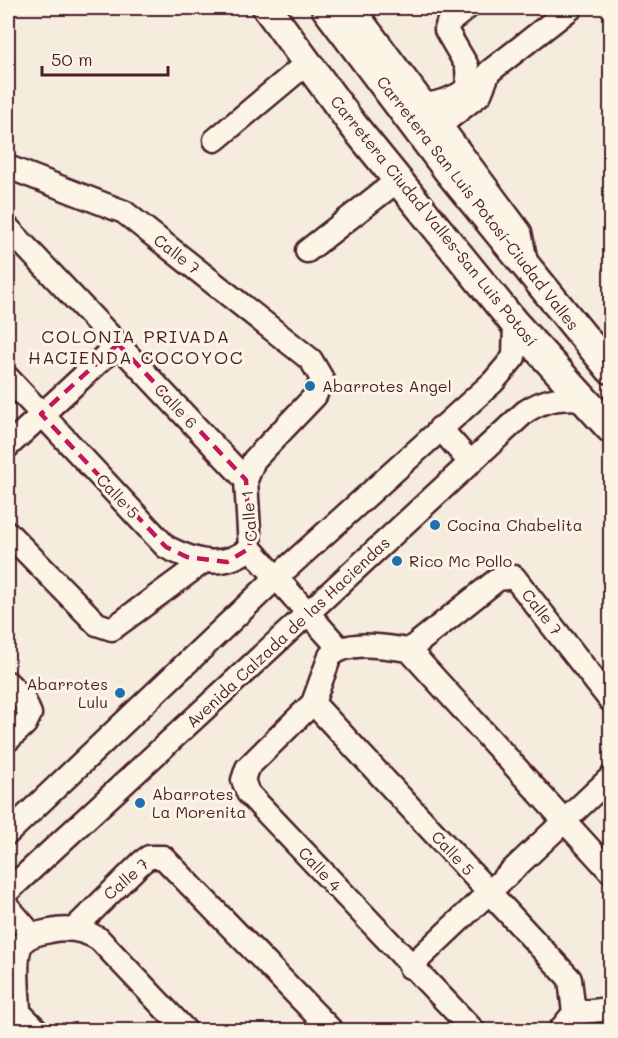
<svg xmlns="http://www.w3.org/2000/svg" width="618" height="1038" font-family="Mali,sans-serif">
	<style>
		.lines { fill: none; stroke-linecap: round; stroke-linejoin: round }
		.minor-casing { stroke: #4a1f2b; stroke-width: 27 }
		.major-casing { stroke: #4a1f2b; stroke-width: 33 }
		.minor { stroke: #fcf5e5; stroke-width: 22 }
		.major { stroke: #fcf5e5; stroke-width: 28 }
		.marked { fill: none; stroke: #c2185b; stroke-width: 4.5; stroke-dasharray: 12 8; stroke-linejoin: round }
		.poi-dot { fill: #1f6fb2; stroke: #fcf5e5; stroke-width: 2 }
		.labels { text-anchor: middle; stroke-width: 6; stroke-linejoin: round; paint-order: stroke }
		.street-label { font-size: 16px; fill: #4a1f2b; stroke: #fcf5e5 }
		.poi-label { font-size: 16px; fill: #4a1f2b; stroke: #fcf5e5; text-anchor: start }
		.neighbourhood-label { font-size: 18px; letter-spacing: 1.5px; fill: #4a1f2b; stroke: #fcf5e5 }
	</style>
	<rect width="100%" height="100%" fill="#f5ecde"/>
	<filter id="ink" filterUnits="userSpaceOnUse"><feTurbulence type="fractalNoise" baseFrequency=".0167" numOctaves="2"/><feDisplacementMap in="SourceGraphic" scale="12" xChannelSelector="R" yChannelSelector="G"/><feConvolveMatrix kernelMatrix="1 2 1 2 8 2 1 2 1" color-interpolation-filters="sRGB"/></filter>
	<g filter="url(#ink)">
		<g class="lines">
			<g class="minor-casing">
				<path id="minor" d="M353,8L520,232L527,267
					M424,105C441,103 455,99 468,88L467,66L446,30L448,23L467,8
					M439,126L480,94L489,72L571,8
					M215,140L307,63
					M8,167L124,212L311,360L322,379L315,396L254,460L246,480L250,548L339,648
					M8,228L246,480
					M307,251L398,180
					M8,378L166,547C196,562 223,570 250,548
					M440,428L470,462
					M8,446L118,344
					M8,533L97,624L112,629L203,562
					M409,650L610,871
					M330,656L313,703L247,768L243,780L248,793L473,1030
					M330,656C350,639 385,647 409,650L498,579L514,577L610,700
					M8,683L23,698L30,714L25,724L8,740
					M313,703L570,979L574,1013
					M8,833L277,577L493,382L514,357L515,324
					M8,891L525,412C544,399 559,398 581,398
					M8,907L32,935
					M74,929L142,862L149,857H163L331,1030
					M410,967L610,778
					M19,1012C19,996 12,951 25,940C32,934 41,933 50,931C68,927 84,930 99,939L185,1030
					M19,1012L37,1030
					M560,1030L574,1013L610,1009"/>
			</g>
			<g class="major-casing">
				<path id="major" d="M267,8L353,125L515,324L610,428
					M326,8L450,173L610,369"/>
			</g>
			<use href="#minor" class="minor"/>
			<use href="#major" class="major"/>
		</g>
	</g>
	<path class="marked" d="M118,344L246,480L250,548L227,562L187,557L166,547L41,414Z"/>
	<g class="poi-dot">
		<circle cx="310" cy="386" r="6"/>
		<circle cx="435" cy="525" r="6"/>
		<circle cx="397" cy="561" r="6"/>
		<circle cx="120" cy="693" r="6"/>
		<circle cx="140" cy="803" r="6"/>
	</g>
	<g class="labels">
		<g class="street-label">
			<text transform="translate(478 203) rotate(52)" y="6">Carretera San Luis Potosí-Ciudad Valles</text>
			<text transform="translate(434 221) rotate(51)" y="6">Carretera Ciudad Valles-San Luis Potosí</text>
			<text transform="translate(177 254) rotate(38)" y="6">Calle 7</text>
			<text transform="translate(176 406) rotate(47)" y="6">Calle 6</text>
			<text transform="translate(118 496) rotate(47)" y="6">Calle 5</text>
			<text transform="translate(249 516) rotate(-95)" y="6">Calle 1</text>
			<text transform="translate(542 612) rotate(52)" y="6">Calle 7</text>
			<text transform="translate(288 632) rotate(-43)" y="6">Avenida Calzada de las Haciendas</text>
			<text transform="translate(453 853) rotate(47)" y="6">Calle 5</text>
			<text transform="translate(320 869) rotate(47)" y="6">Calle 4</text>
			<text transform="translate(126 879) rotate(-41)" y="6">Calle 7</text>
		</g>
		<g class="poi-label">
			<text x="322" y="392">Abarrotes Angel</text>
			<text x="447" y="531">Cocina Chabelita</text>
			<text x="409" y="567">Rico Mc Pollo</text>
			<text x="108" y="690" text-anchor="end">Abarrotes<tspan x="108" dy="18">Lulu</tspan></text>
			<text x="152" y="800">Abarrotes<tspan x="152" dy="18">La Morenita</tspan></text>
		</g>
		<g class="neighbourhood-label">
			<text x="136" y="343">COLONIA PRIVADA<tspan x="136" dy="21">HACIENDA COCOYOC</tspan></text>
		</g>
	</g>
	<rect width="618" height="1038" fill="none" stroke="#fcf5e5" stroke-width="30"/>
	<rect x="15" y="15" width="588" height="1008" fill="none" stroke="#4a1f2b" stroke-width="2" filter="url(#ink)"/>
	<path d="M42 66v9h126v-9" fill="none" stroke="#4a1f2b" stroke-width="3"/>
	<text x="51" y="66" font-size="18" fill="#4a1f2b" stroke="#fcf5e5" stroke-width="4.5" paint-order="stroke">50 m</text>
</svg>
